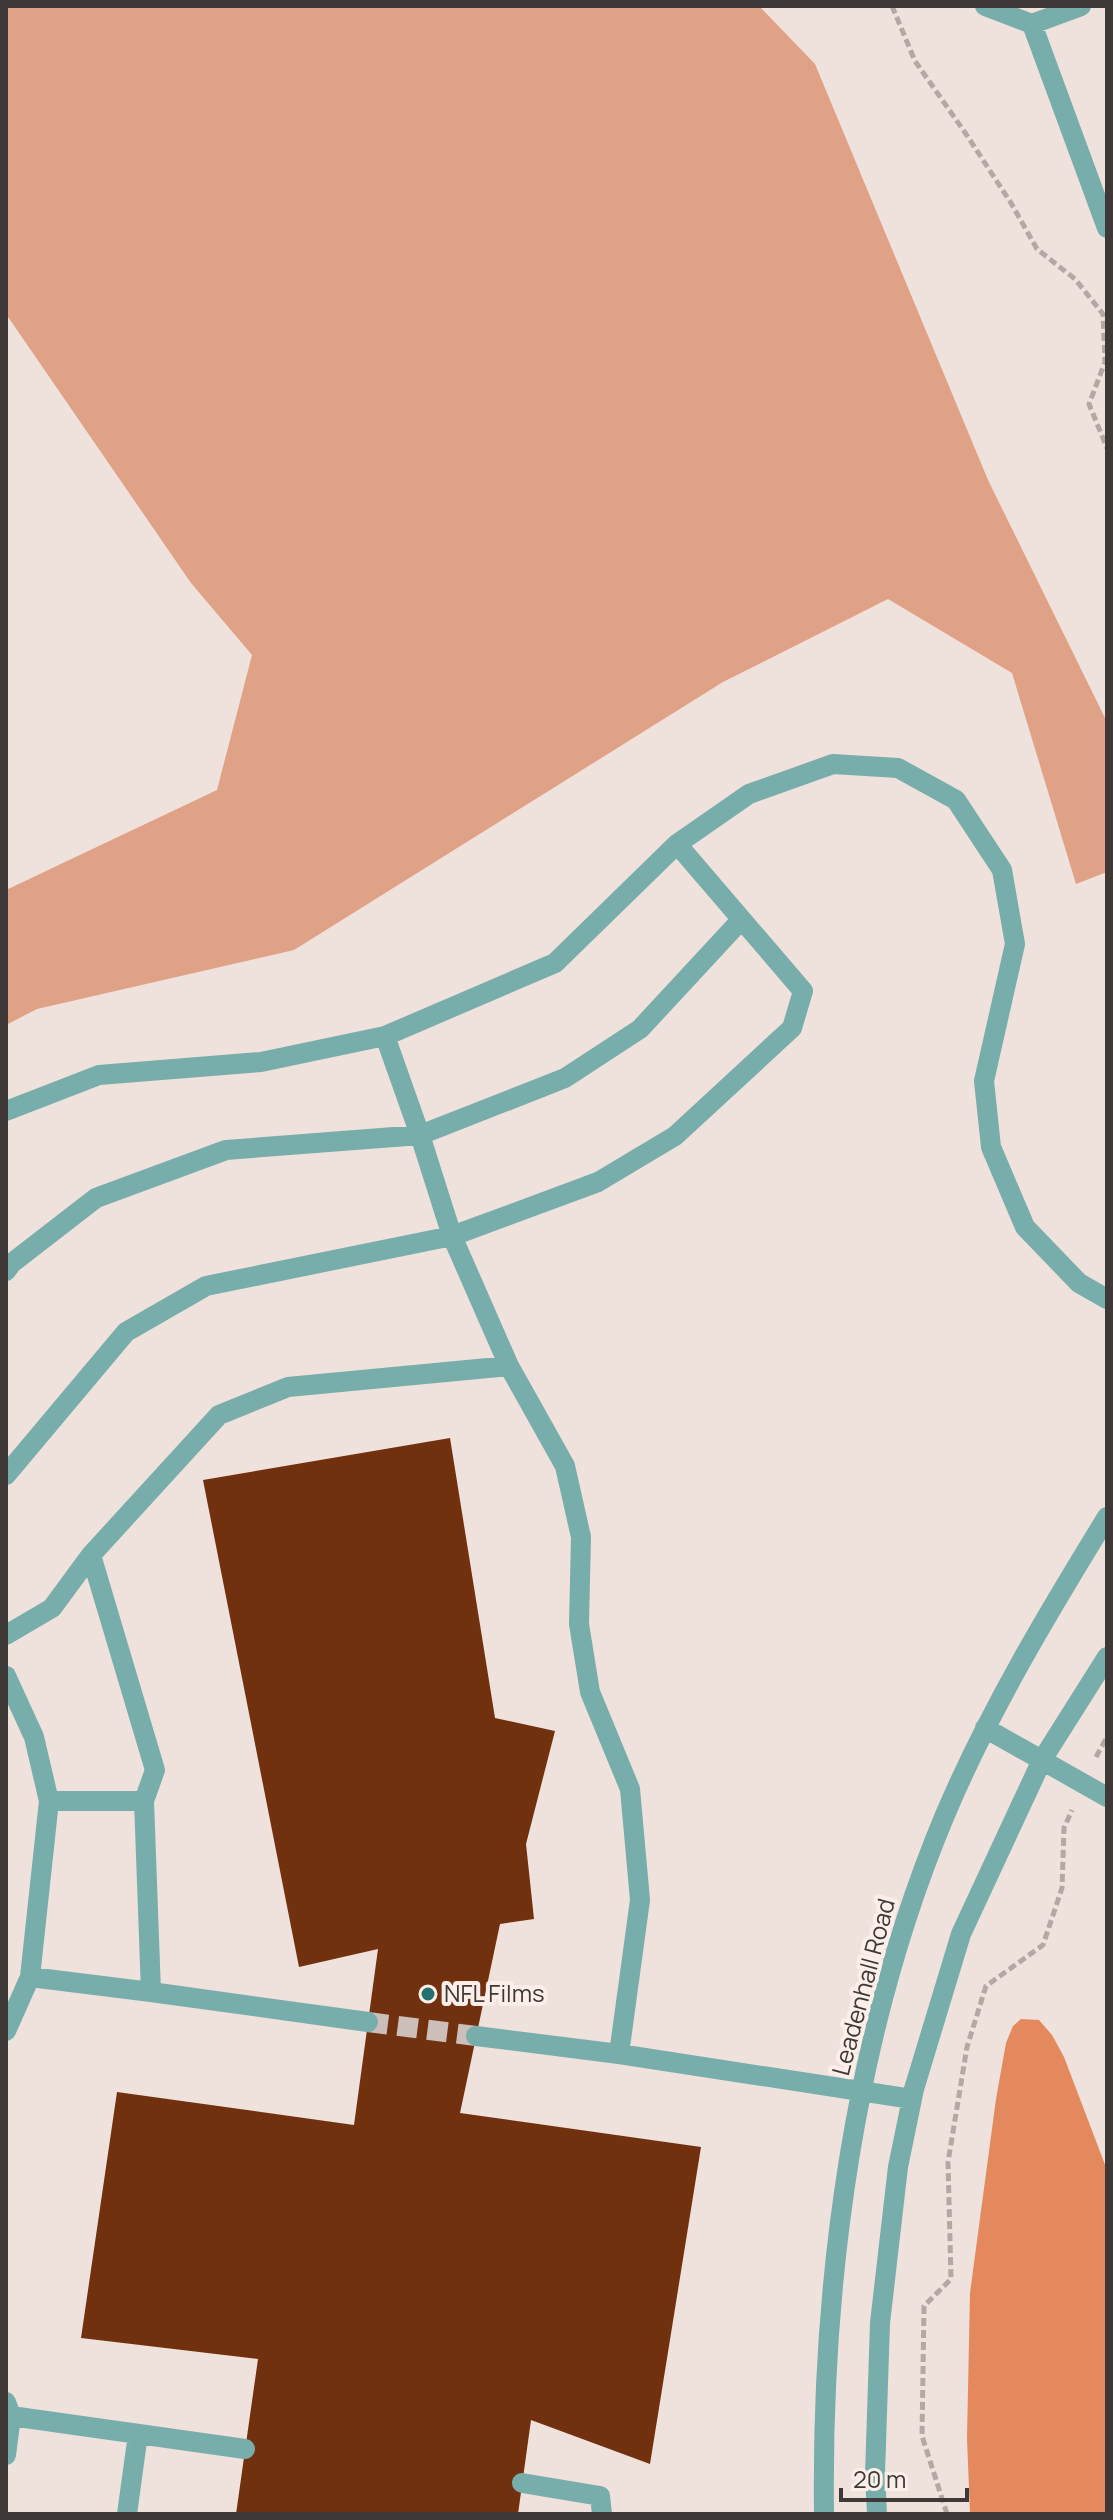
<svg xmlns="http://www.w3.org/2000/svg" width="1113" height="2520" font-family="Manrope,sans-serif">
	<style>
		.green { fill: #dfa286 }
		.water { fill: #e4895e }
		.building { fill: #71310f }
		.lines { fill: none; stroke-linecap: round; stroke-linejoin: round }
		.minor-tunnel { stroke: #ccbfba; stroke-width: 20; stroke-dasharray: 20 10; stroke-linecap: butt }
		.path { stroke: #b4a8a4; stroke-width: 5; stroke-dasharray: 8 4; stroke-linecap: butt }
		.minor { stroke: #77adaa; stroke-width: 20 }
		.poi-dot { fill: #26716f; stroke: #fceee8; stroke-width: 3 }
		.labels { text-anchor: middle; stroke-width: 8; stroke-linejoin: round; paint-order: stroke }
		.street-label { font-size: 24px; fill: #3e3836; stroke: #fceee8 }
		.poi-label { font-size: 24px; fill: #3e3836; stroke: #fceee8; text-anchor: start }
	</style>
	<rect width="100%" height="100%" fill="#efe1db"/>
	<path class="green" d="M6,6H759L815,64L988,480L1107,722V872L1076,884L1012,673L888,599L723,682L294,950L37,1009L6,1025V890L217,790L252,655L191,583L6,314Z"/>
	<path class="water" d="M1021,2019L1039,2020L1052,2035L1064,2057L1107,2170V2514H970L967,2438L970,2293L996,2099L1006,2043L1013,2026Z"/>
	<path class="building" d="M450,1438L495,1718L555,1731L526,1844L534,1919L500,1924L460,2113L701,2147L650,2464L531,2420L518,2514H236L258,2359L81,2338L117,2092L354,2125L378,1949L299,1967L203,1480Z"/>
	<g class="lines">
		<path class="minor-tunnel" d="M368,2022L476,2036"/>
		<path class="path" d="M892,6L915,61L966,134L1011,203L1037,249L1075,279L1103,314L1105,362L1089,404L1107,448
			M1096,1757L1107,1737
			M947,2514L922,2436L924,2306L951,2279L948,2162L967,2047L986,1986L1043,1945L1062,1888L1064,1828L1072,1810"/>
		<path class="minor" d="M985,6L1032,24
			M1081,6L1032,24L1107,228
			M385,1036L420,1135L452,1236L509,1366L565,1466L581,1537L579,1624L590,1692L630,1789L640,1900L619,2054L912,2099
			M6,1111L99,1075L261,1062L385,1036L555,963L677,844L749,794L833,764L898,768L956,800L1002,870L1015,944L984,1081L991,1147L1025,1227L1079,1283L1107,1299
			M6,1271L12,1263L96,1198L226,1150L420,1135L565,1078L640,1029L741,920
			M6,1475L126,1332L206,1286L452,1236L598,1182L675,1136L792,1028L803,991L677,844
			M91,1555L155,1770L144,1801L151,1992L368,2022
			M6,1635L52,1608L91,1555L219,1415L288,1387L509,1366
			M6,1676L34,1737L49,1801L30,1977L6,2031
			M985,1728L1107,1797
			M49,1801H144
			M30,1977L151,1992
			M476,2036L619,2054
			M6,2402L11,2416L6,2455
			M11,2416L245,2449
			M522,2483L600,2496L602,2514
			M127,2514L138,2434
			M824,2514C821,2281 854,2031 945,1815C989,1711 1048,1613 1107,1517
			M877,2514L875,2474L880,2323L898,2167L914,2089L961,1934L1042,1760L1107,1657"/>
	</g>
	<circle class="poi-dot" cx="428" cy="1994" r="8"/>
	<g class="labels">
		<g class="street-label">
			<text transform="translate(864 1987) rotate(-75)" y="8">Leadenhall Road</text>
		</g>
		<g class="poi-label">
			<text x="444" y="2002">NFL Films</text>
		</g>
	</g>
	<rect width="1113" height="2520" fill="none" stroke="#3e3836" stroke-width="16"/>
	<path d="M841 2488v12h126v-12" fill="none" stroke="#3e3836" stroke-width="4"/>
	<text x="853" y="2488" font-size="24" fill="#3e3836" stroke="#fceee8" stroke-width="6" paint-order="stroke">20 m</text>
</svg>
